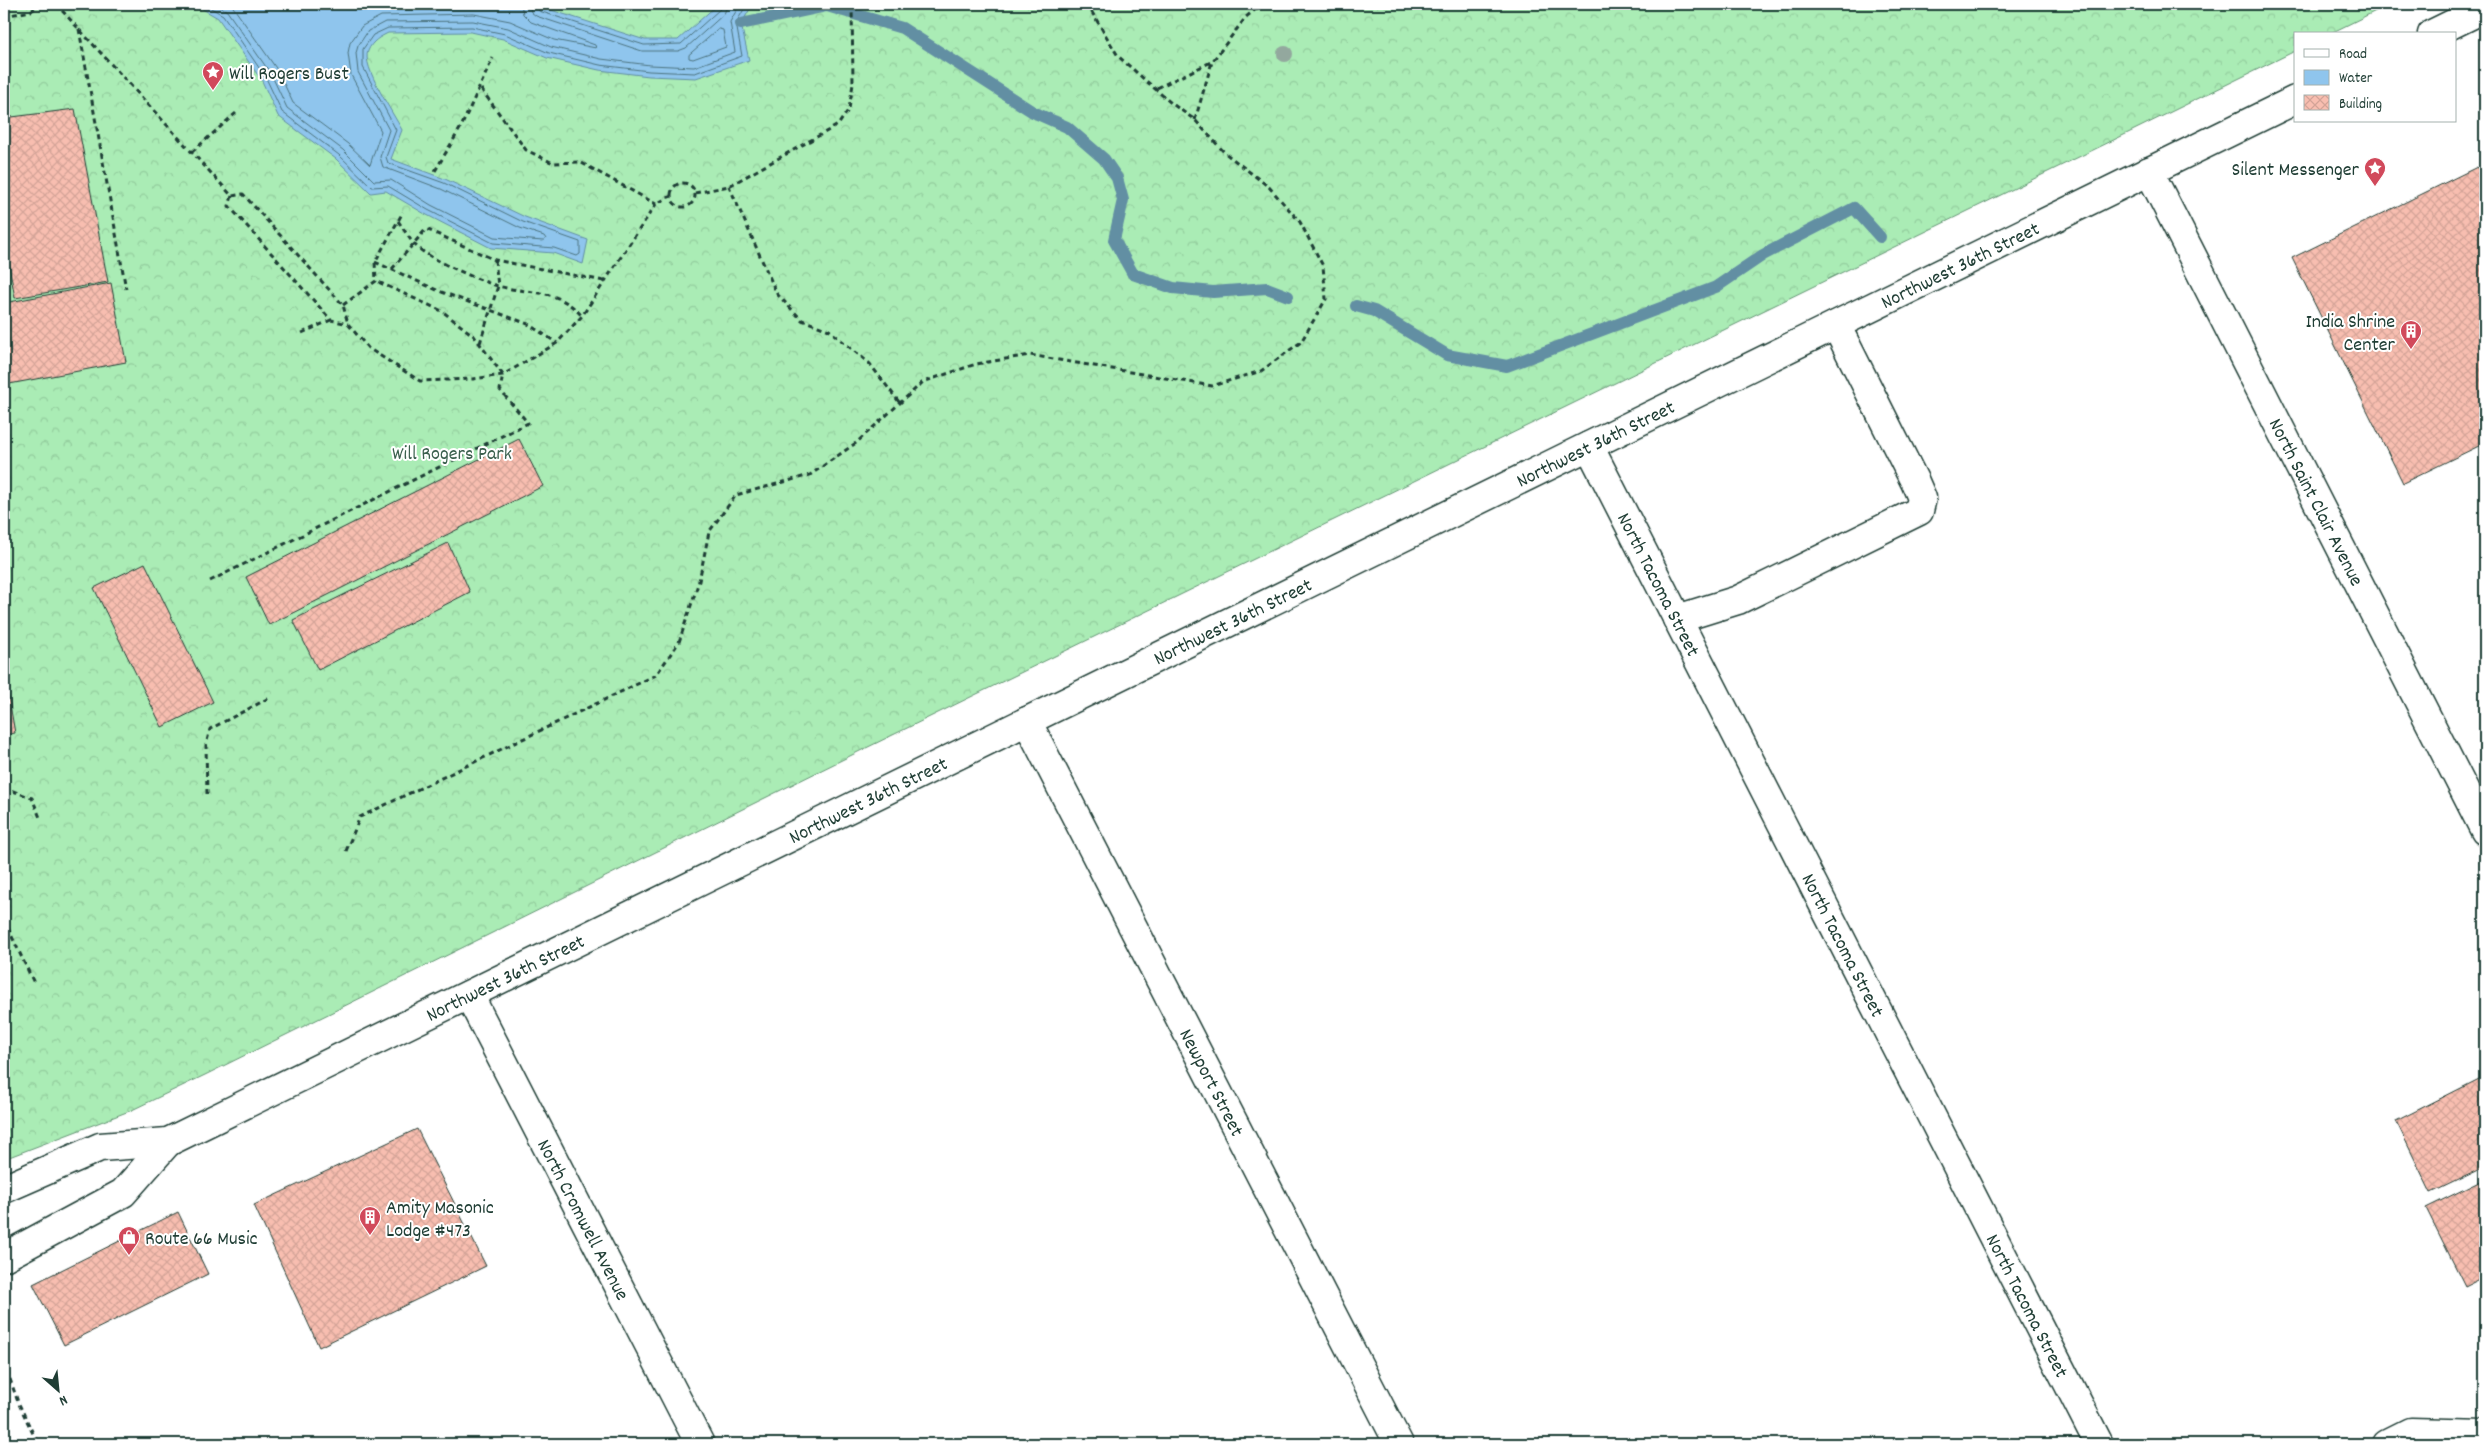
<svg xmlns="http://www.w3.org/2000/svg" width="2489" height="1448" font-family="Dekko,sans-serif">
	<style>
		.forest { fill: url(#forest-crowns); stroke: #649474 }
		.water { fill: #8fc5ed; stroke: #628fa3 }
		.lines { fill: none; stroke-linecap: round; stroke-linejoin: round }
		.shore { stroke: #4c737e; stroke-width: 1 }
		.stream { stroke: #628fa3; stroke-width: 12 }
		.building { fill: url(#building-cross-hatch); stroke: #1f3d34 }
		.minor-casing { stroke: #1f3d34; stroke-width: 31 }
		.major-casing { stroke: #1f3d34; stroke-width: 31 }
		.path { stroke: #1f3d34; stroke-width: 3; stroke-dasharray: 5 4; stroke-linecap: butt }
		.minor { stroke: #fff; stroke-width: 28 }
		.major { stroke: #fff; stroke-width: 28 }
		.tree { fill: #93a89e }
		.labels { text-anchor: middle; stroke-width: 4; stroke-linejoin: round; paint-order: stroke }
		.poi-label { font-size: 20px; fill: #1f3d34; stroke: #fff; text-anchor: start }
		.street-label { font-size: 20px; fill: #1f3d34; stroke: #fff }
		.park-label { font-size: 20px; fill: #3b604e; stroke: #fff }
	</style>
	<defs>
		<pattern id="forest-crowns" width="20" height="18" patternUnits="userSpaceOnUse" patternTransform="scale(1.25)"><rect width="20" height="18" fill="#aaecb5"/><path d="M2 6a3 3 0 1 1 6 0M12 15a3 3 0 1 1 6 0" fill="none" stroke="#92cb9c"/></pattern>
		<pattern id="building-cross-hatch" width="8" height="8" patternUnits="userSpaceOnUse" patternTransform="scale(1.25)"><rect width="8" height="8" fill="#f8beb0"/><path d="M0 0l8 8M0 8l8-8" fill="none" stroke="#d4a498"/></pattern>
	</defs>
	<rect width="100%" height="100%" fill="#fff"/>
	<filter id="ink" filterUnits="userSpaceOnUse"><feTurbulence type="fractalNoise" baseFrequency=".02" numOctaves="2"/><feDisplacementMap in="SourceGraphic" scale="10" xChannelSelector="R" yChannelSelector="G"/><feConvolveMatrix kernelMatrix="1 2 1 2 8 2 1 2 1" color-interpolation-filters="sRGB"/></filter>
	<g filter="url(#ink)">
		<path class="forest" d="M4,4H2390L2329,34H2295V51L2128,133L860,751L205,1075L132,1110L4,1159Z"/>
		<path class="water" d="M194,4H532L645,40H678L718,4H753L741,24L749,60L696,78L649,76L599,70L547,58L503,39L471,32L388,33C380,37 372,41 368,51C361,66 394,114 402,130L391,159L445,179L525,217L588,240L583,264L553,253L491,248L425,214L386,191L371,193L336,159L278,116L262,81L218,18Z"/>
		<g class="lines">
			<path class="shore" d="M204,4L223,15L266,78L282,112L339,155L372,187L388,186L428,210L493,243L554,248L577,256L580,254V242L523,222L444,183L388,163L386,157L396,130L363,67V49L373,35L388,28L472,27L505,34L549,53L600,65L649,71L695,73L742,56L736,23L747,4
				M216,4L227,11L271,74L287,108L343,150L374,181L391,180L431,205L494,237L543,241L546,239L544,236L520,228L441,189L383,167L380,157L389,130L358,72L356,53L358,46L368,31L385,22L473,21L508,28L551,47L601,59L650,65L694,67L735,52L730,22L740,4
				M231,4L278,71L293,103L348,144L370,165L381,131L351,75L348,53L350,43L362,26L381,16L474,14L510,21L554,40L596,48L595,45L531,22L523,14L521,4
				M529,4L531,12L536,16L642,51H678L686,48L724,14L728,4
				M535,4L539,11L644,45L681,44L720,9L721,4
				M719,29L723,30L726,47L693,59L689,58V55Z"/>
			<path class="stream" d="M741,24L827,6L902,28L1033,112L1067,127L1104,159L1117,178L1123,200L1114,240L1133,274L1173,288L1213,292L1267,288L1288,296
				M1356,306L1374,311L1447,355L1507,366L1716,287L1763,255L1854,208L1880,237"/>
		</g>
		<path class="building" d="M75,109L108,282L15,298L4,238V118Z
			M2477,167L2485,183V443L2403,483L2292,258Z
			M111,283L126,362L4,385V303Z
			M519,439L543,486L269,625L246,577Z
			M448,543L470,592L318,670L293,620Z
			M145,563L213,702L162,727L94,588Z
			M4,671L15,733L4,735Z
			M2485,1076V1167L2431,1193L2396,1121Z
			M417,1129L486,1266L319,1347L254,1205Z
			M2485,1179V1276L2465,1286L2426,1208Z
			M178,1212L208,1274L64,1345L33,1284Z"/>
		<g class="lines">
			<g class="minor-casing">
				<g id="minor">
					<path id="s1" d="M2149,171L2485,831"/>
					<path id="s2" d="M1589,446L2099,1444"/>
					<path d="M1677,619L1738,600L1919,511L1922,498L1915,482L1836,325"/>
					<path id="s3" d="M1027,721L1399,1444"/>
					<path id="s4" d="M469,995L700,1444"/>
					<path d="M2387,1444L2411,1432L2485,1434"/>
				</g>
			</g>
			<g class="major-casing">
				<g id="major">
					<path d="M2432,34L2485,8"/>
					<path id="s5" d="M4,1189L100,1147L168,1142L2295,100"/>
					<path d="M4,1257L123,1193L168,1142"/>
				</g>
			</g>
			<path class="path" d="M56,4L232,196L243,194L343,305L348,324L368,348L420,381L473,379L503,375L557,343L582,316L656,204L671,196
				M4,16L31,11L41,4
				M79,29L126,289
				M1157,88L1211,62
				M481,89L526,150L553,163L580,162L656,204
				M1195,120L1212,62L1246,17L1262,4
				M192,152L236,113
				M435,171L461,127L493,58
				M671 195a12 12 0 1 1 24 0a12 12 0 1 1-24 0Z
				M729,186L777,294L802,320L829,330L870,364L899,402
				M695,193L729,186L838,125L849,109L853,84L852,4
				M232,196L229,206L331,320L348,324
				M398,221C404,229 409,239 416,246C429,259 480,281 498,286C532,295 556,287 582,316
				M375,262L439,291L528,324L557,343
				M392,269L426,229L495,260L604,281
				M343,305L376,281L375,262L403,212
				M302,333L331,320
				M480,343L498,286L495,260
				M210,581L528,423L500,390L503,375L474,336L442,311L376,281
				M4,794L13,791L32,798L41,820
				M207,794L206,745L210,729L269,698
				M346,851L360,817L656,675L679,642L699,581L709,532L736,495L810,475L856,443L923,382L976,364L1030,355L1212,386L1261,371L1301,342L1326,299L1323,266L1300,222L1269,187L1225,153L1195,120L1171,103L1118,56L1087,4
				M4,920L34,983
				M4,1362L18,1402L38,1444"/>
			<use href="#minor" class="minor"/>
			<use href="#major" class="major"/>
		</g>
		<circle class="tree" cx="1285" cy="54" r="8"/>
	</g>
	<defs>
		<g id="sight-pin" transform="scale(1.125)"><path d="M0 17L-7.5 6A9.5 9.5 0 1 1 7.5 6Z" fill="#d1495b" stroke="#fff"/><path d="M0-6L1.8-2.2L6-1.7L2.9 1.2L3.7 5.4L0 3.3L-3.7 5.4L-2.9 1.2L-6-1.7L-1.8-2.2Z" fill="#fff"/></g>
		<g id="building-pin" transform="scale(1.125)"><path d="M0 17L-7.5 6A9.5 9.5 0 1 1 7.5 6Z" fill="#d1495b" stroke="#fff"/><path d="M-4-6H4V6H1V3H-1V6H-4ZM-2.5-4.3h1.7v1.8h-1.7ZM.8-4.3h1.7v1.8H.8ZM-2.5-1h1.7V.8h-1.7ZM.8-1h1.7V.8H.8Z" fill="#fff"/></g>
		<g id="shop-pin" transform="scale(1.125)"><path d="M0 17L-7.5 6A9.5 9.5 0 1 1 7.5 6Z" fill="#d1495b" stroke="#fff"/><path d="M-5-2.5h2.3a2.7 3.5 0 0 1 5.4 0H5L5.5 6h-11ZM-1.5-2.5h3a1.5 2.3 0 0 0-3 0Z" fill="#fff"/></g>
	</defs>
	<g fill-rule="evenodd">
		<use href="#sight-pin" x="213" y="72"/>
		<use href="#sight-pin" x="2375" y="168"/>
		<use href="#building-pin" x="2411" y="331"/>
		<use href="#building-pin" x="370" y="1217"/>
		<use href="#shop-pin" x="129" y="1237"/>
	</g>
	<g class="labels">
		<g class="poi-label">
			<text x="229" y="79">Will Rogers Bust</text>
			<text x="2359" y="175" text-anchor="end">Silent Messenger</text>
			<text x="2395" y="327" text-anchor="end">India Shrine<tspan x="2395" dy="23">Center</tspan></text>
			<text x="386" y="1213">Amity Masonic<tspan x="386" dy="23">Lodge #473</tspan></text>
			<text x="145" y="1244">Route 66 Music</text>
		</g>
		<g class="street-label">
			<text dy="7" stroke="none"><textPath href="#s5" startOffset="2168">Northwest 36th Street</textPath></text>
			<text dy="7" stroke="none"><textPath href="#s5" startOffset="1762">Northwest 36th Street</textPath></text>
			<text dy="7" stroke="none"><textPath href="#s1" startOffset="371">North Saint Clair Avenue</textPath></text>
			<text dy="7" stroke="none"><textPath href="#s2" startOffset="155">North Tacoma Street</textPath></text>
			<text dy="7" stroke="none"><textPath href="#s5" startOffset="1358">Northwest 36th Street</textPath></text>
			<text dy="7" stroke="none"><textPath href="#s5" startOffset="952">Northwest 36th Street</textPath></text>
			<text dy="7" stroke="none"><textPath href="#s2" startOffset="560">North Tacoma Street</textPath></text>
			<text dy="7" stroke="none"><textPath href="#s5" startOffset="548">Northwest 36th Street</textPath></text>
			<text dy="7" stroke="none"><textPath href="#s3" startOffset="406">Newport Street</textPath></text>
			<text dy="7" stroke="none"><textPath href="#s4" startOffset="252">North Cromwell Avenue</textPath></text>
			<text dy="7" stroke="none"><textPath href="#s2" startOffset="965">North Tacoma Street</textPath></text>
		</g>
		<g class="park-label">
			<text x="452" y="459">Will Rogers Park</text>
		</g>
	</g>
	<rect width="2489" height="1448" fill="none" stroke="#fff" stroke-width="20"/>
	<rect x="10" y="10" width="2469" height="1428" fill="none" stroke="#1f3d34" stroke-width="2" filter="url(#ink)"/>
	<rect x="2294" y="32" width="162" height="90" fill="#ffffff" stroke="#a5b1ae"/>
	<rect x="2304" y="49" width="25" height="8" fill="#ffffff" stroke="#a5b1ae"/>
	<text x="2339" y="58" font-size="15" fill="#1f3d34">Road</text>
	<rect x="2304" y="70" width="25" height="15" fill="#8fc5ed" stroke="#a5b1ae"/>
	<text x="2339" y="82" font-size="15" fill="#1f3d34">Water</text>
	<rect x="2304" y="95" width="25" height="15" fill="url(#building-cross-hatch)" stroke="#a5b1ae"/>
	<text x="2339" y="108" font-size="15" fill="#1f3d34">Building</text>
	<g transform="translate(58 1390) rotate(153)" stroke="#ffffff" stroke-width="4" paint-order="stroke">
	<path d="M0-4L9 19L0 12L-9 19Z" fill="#1f3d34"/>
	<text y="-8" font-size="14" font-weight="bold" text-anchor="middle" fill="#1f3d34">N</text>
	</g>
</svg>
